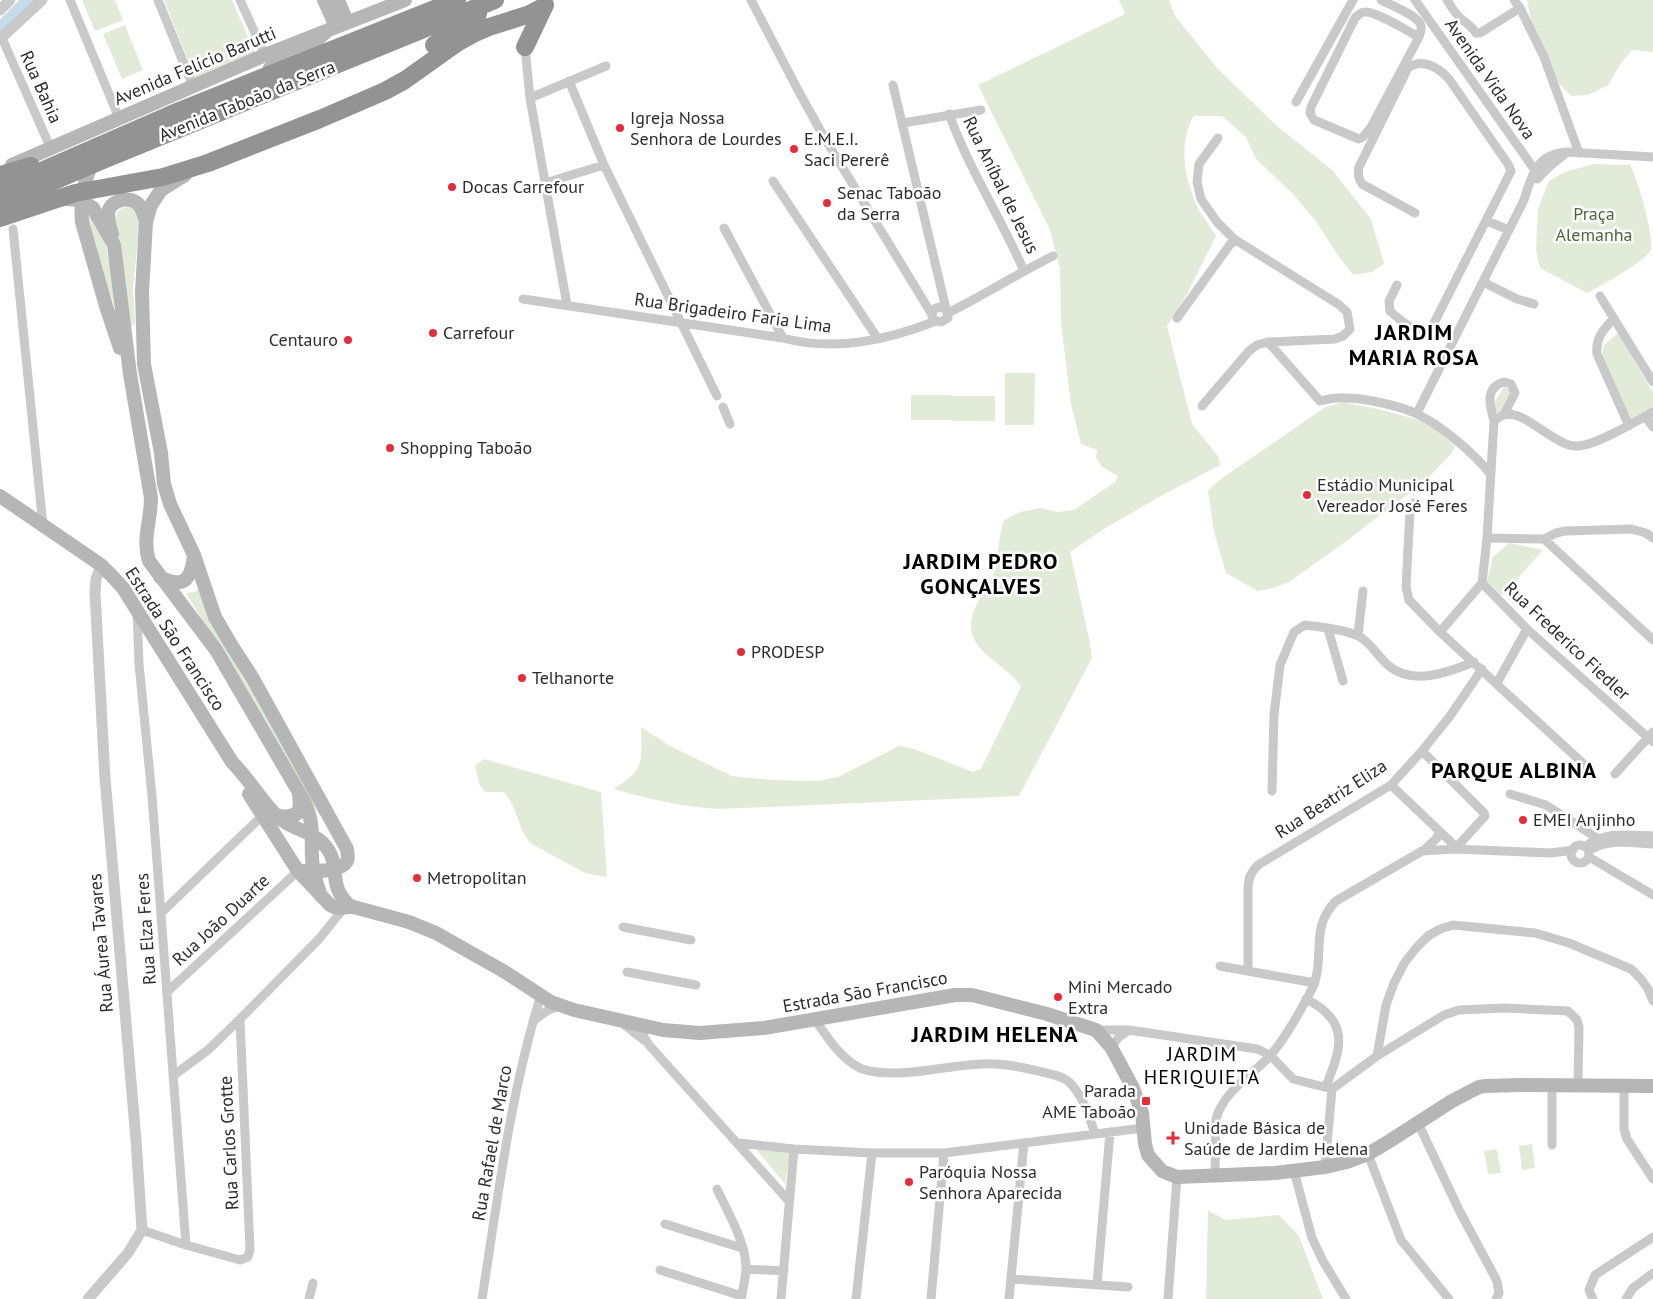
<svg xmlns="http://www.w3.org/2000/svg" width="1653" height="1299" font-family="'PT Sans',sans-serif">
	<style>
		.green { fill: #e2ead8 }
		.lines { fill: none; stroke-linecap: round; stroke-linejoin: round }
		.river { stroke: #c4dcea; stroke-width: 15 }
		.minor { stroke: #c9c9c9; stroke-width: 9 }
		.tertiary { stroke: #c9c9c9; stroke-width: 11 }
		.secondary { stroke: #b6b6b6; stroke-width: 14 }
		.motorway { stroke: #939393; stroke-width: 18 }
		.poi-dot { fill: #e32d3d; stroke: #fff; stroke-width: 2 }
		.labels { text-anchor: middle; stroke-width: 5; stroke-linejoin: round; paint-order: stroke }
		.street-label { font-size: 18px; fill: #2c2c2c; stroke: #fff }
		.poi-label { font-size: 18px; fill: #2c2c2c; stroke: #fff; text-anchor: start }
		.park-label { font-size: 18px; fill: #4f663a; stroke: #fff }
		.quarter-label { font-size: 20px; letter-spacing: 1px; fill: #000; stroke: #fff }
		.district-label { font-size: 22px; font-weight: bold; letter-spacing: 1px; fill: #000; stroke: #fff }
	</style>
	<rect width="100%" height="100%" fill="#fff"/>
	<path class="green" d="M82,0H115L123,20L95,31Z
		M164,0H232L256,55L195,78Z
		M1119,0H1169L1175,16L1218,69L1277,126L1332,170L1371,219L1384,264L1372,272L1353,275L1337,254L1315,220L1292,193L1256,159L1246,137L1222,116H1194C1177,144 1185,182 1199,210C1204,219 1211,227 1216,236L1186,296L1167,326L1192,424L1218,456L1220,465L1159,497L1102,530L1070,552L1090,643L1092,658L1019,796L720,809C683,807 649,799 614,789C622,783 634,776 638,767C643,759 641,737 641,727L670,746L732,776L772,780L818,781L838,777L899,746L911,748L930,755L973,772L981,769L1021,687C1009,668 989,661 977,644C958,616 990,590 997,566C999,561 998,555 998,550C999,540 1001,530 1004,520L1020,512L1041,508L1057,512L1074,510L1115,482L1118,476L1102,467L1096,458L1097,450L1081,444L1071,404L1061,323L1060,268L1050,230L978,85L1125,14Z
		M1527,0H1653V52L1632,50L1621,63L1608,85L1588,95L1571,96L1556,80L1534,35Z
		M125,25L143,70L122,79L103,34Z
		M1593,164L1630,165C1639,183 1653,231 1651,250C1644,262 1601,286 1587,293L1540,268L1536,250L1538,209L1549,181L1565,172Z
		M127,207L138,209L140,221L133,287L135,324L131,326L114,219L120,209Z
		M88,211L98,227L106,246L122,328L102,270L87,215Z
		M1618,333L1653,392V407L1631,421L1601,360L1604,345Z
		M1005,373H1035L1034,425H1005Z
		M1504,387L1512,390L1498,414L1491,408Z
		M911,395H953V420H911Z
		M953,396H995V421H953Z
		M1342,402L1378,409L1430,423L1455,446L1452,453L1425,481L1341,545L1289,582L1273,588L1258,591L1226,573L1214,532L1208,491L1218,481L1324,408Z
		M1509,543L1543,550L1502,596L1487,581L1493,557Z
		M201,588L323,816L319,815L186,593L195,592Z
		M484,759L601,792L607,877L585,873L532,844C517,830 518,807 504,792H485L479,784L475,765Z
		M1532,1144L1535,1168L1522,1170L1519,1146Z
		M756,1149L790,1151L785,1184Z
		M1497,1149L1501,1173L1488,1174L1484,1151Z
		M1208,1210L1225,1220L1279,1215L1299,1236L1323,1299H1206Z"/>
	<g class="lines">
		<path class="river" d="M0,30L30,0"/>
		<path class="minor" d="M70,0L119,118
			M158,0L193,86
			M240,0L265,55
			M751,0L799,92L824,137L931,313
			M1381,0C1390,5 1419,15 1421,26C1422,29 1420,34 1419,37L1371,127L1363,137L1359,139L1314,120L1310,113L1311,107L1355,18C1358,15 1362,12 1365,12C1376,11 1409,32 1419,37
			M1415,0L1539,176
			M1447,0C1451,6 1455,13 1460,18C1466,23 1471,25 1476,33H1480L1520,8
			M1514,0L1520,8L1544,57L1579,153
			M2,38L51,149
			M525,47L530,98L567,305
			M569,81L604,165L717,396
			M893,85L946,309
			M530,98L606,66
			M1296,102L1353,0
			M949,114C969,169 1001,218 1024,271
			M903,123L981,110
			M1537,179L1550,166L1566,153
			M773,181L878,339
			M545,183L604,165
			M1487,221L1509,230
			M724,228L783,338
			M13,229L43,526
			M1483,282L1517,299L1534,304
			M1397,285L1389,301L1390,311C1401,321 1410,329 1425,332L1431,329L1511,171L1508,164L1449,79C1439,68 1422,57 1408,68L1359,167C1358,174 1358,178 1362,184L1415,213
			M1600,296L1653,382
			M523,299L783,338C835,352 887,340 936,321
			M941,307L946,309L948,318L941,322L934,320L931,313L936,308Z
			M948,313C984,295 1017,274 1053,256
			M1177,318L1234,239
			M1614,318C1604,329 1595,338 1597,354L1629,426
			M1268,342L1320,401C1328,399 1337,397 1346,398C1364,398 1401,406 1417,414C1441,425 1475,454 1491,475
			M1202,406L1249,351L1257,345L1268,342L1335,339L1343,336L1350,329L1347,312L1338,304L1234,239L1217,222L1201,199L1197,182L1199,164L1218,138
			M723,407L730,424
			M1417,413L1524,200C1532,175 1536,154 1567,152L1653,157
			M1645,416L1653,427
			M1494,421C1490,407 1484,387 1504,382L1511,384L1515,393L1504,414
			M1414,503L1410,511L1406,587L1409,600L1440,632L1588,768
			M1487,538L1544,539L1556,533L1565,531L1631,529L1646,533L1653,538
			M1544,539L1653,640
			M1482,583L1527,629L1653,742
			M137,612L139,664L152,796L186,1245
			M1328,629L1343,681
			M1440,632L1482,583L1487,538L1494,421C1497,419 1500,416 1504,415C1523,408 1554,446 1576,446C1593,447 1637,421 1653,412
			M1358,635L1363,591
			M1497,683L1527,629
			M1422,751L1484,813L1485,816L1455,849
			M1615,774L1653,732
			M1391,785L1453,844L1455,849
			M1272,791L1274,715L1280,665L1294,632L1305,625C1320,627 1345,629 1358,636C1371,642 1378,657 1389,666C1413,686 1449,672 1474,662
			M1510,794L1546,805L1597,838
			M1571 854a9 9 0 1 1 18 0a9 9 0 1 1-18 0Z
			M1585,847C1604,831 1629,835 1653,836
			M1424,850L1437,838L1439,831
			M1589,851C1607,838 1631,843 1653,844
			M1589,857L1653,895
			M161,913L263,815
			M623,927L691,940
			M1220,966L1315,983
			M1248,970V887C1249,877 1251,872 1258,865L1391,785L1422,751L1450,716L1482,669
			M627,972L696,985
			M167,992L298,871
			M1306,999C1350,1021 1342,1047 1326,1086
			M815,1020C827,1036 839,1057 858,1067C869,1073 886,1073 899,1073C927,1072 954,1065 982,1064C1002,1063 1023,1067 1042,1072C1051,1074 1063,1076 1070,1083C1083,1096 1089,1116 1095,1134
			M533,1021L548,1010L561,1006
			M622,1023L645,1041
			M642,1026L643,1035L649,1045L788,1200
			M1096,1030H1129L1257,1049L1270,1055L1293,1079L1332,1089
			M1111,1047L1119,1037L1129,1030
			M1377,1056L1386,1005L1394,983L1405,962L1417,947L1428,936L1440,929L1453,925L1535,933L1569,943L1631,969L1641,979L1648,989L1653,1001
			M174,1075L208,1050L240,1019L319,939L343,909V906
			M1624,1085V1129L1627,1139L1653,1179
			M1418,1123L1460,1212L1497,1281L1499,1293L1496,1299
			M738,1143L794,1149L872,1153H944L1143,1128
			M1552,1145V1085
			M1368,1154L1401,1240L1449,1299
			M1325,1167L1332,1089L1377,1056L1444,1015L1459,1010L1505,1008L1568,1011L1577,1020L1579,1027L1578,1085
			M1294,1171L1312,1238L1323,1261L1346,1299
			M1215,1176L1216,1119C1223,1092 1251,1076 1270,1056C1286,1037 1299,1013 1311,991C1327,960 1308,929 1336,901L1422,851L1455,849L1551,853L1573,850
			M717,1189C728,1213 745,1240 746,1267C746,1277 743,1289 741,1299
			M665,1224L742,1248
			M142,1230L186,1245L240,1260L248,1257L250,1249L240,1019
			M746,1269L784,1271
			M660,1270L742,1296
			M1011,1279L1128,1287
			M1097,1284L1110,1132
			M309,1299L313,1283
			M482,1299C498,1197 510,1094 541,995
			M781,1299L794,1149
			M856,1299L872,1153
			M931,1299L944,1153
			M1009,1299L1024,1143
			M1168,1299L1177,1177
			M1593,1299L1589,1290L1595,1275L1653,1237
			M1626,1299L1633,1288L1653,1273"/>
		<path class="tertiary" d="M0,10L10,0
			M0,39L42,0
			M88,1299L128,1253L142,1230L136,1140L105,778L95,593L96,579L101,565"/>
		<path class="secondary" d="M324,0L336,27
			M338,0L347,22
			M270,68L311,45L325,33
			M94,160C84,179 80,200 82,222L106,306L120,348
			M12,165L265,55L405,0
			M185,175L161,190L151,205L146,222L142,292L144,364L161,453L164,484L170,504L194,555L215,617L232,646L252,677L347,849C347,853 349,858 347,861C340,874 310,870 298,871
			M65,199L80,200L93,208L114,245L130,374L151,498C151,521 142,539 149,561L216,650L304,801C317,829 309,841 313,868C314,877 318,887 321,896
			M112,234C110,228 108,220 108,214C109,200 128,196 137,203C143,208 144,215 146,222
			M0,496L101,565L112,576L123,588L232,762C248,778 260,799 276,815C290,830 314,830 327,848C341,867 327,886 350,906L409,922L436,933L505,972L551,1002L574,1010L663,1030L700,1033L764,1028L955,995H972L1047,1014L1096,1030L1111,1047L1133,1088L1142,1113L1145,1144L1148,1155L1162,1171L1177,1177L1275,1173L1325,1167L1347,1162L1368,1154L1388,1142L1452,1101L1479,1087L1485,1086L1521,1085L1653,1086
			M160,577C184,589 191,580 194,556
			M249,794L298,871L330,905C337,909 342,909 350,906
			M274,815L285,817L297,814L300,806L299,794"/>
		<path class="motorway" d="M434,45L478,14
			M525,47L545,5
			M0,175L31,166
			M0,189L179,111L457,0
			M0,204L103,160L495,0
			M0,218L75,193L163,177L208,163L320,119L385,91L405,80L457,43L475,33L489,27L530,14L543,7"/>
	</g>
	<g class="poi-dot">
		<circle cx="620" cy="128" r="5"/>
		<circle cx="794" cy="149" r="5"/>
		<circle cx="452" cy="187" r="5"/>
		<circle cx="827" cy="203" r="5"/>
		<circle cx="433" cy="333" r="5"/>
		<circle cx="348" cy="340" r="5"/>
		<circle cx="390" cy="448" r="5"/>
		<circle cx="1307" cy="495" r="5"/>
		<circle cx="741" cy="652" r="5"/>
		<circle cx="522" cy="678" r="5"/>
		<circle cx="1523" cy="820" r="5"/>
		<circle cx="417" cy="878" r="5"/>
		<circle cx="1058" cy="997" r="5"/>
		<rect x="1141" y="1096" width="10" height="10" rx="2.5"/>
		<path d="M1170.5 1130.5h5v5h5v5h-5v5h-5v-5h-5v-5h5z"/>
		<circle cx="909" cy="1182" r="5"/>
	</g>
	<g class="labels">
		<g class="street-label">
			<text transform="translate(195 66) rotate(-23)" y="6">Avenida Felício Barutti</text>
			<text transform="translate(1490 79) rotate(55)" y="6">Avenida Vida Nova</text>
			<text transform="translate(41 87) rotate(66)" y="6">Rua Bahia</text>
			<text transform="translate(247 101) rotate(-22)" y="6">Avenida Taboão da Serra</text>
			<text transform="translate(1001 185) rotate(64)" y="6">Rua Aníbal de Jesus</text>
			<text transform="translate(733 313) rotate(8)" y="6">Rua Brigadeiro Faria Lima</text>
			<text transform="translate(175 639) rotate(57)" y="6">Estrada São Francisco</text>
			<text transform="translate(1567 641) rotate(43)" y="6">Rua Frederico Fiedler</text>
			<text transform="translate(1331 799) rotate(-33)" y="6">Rua Beatriz Eliza</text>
			<text transform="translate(221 920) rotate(-43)" y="6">Rua João Duarte</text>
			<text transform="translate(146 929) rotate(-94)" y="6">Rua Elza Feres</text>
			<text transform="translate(101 943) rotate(-95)" y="6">Rua Áurea Tavares</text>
			<text transform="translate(865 992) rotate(-10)" y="6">Estrada São Francisco</text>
			<text transform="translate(229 1143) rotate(-93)" y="6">Rua Carlos Grotte</text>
			<text transform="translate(492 1143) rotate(-80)" y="6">Rua Rafael de Marco</text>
		</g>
		<g class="poi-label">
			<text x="630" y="124">Igreja Nossa<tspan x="630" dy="21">Senhora de Lourdes</tspan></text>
			<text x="804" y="145">E.M.E.I.<tspan x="804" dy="21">Saci Pererê</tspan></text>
			<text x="462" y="193">Docas Carrefour</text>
			<text x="837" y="199">Senac Taboão<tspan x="837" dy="21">da Serra</tspan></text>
			<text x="443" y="339">Carrefour</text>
			<text x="338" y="346" text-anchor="end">Centauro</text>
			<text x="400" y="454">Shopping Taboão</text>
			<text x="1317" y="491">Estádio Municipal<tspan x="1317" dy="21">Vereador José Feres</tspan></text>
			<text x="751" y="658">PRODESP</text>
			<text x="532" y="684">Telhanorte</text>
			<text x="1533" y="826">EMEI Anjinho</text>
			<text x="427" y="884">Metropolitan</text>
			<text x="1068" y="993">Mini Mercado<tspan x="1068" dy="21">Extra</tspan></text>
			<text x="1136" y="1097" text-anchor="end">Parada<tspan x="1136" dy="21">AME Taboão</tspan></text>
			<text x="1184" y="1134">Unidade Básica de<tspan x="1184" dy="21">Saúde de Jardim Helena</tspan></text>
			<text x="919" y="1178">Paróquia Nossa<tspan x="919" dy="21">Senhora Aparecida</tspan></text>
		</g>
		<g class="park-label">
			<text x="1594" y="220">Praça<tspan x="1594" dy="21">Alemanha</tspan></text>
		</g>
		<g class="quarter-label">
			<text x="1202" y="1061">JARDIM<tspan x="1202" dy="23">HERIQUIETA</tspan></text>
		</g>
		<g class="district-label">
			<text x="1414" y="340">JARDIM<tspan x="1414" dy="25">MARIA ROSA</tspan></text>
			<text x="981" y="569">JARDIM PEDRO<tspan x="981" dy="25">GONÇALVES</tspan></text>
			<text x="1514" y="778">PARQUE ALBINA</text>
			<text x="995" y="1042">JARDIM HELENA</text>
		</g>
	</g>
</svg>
